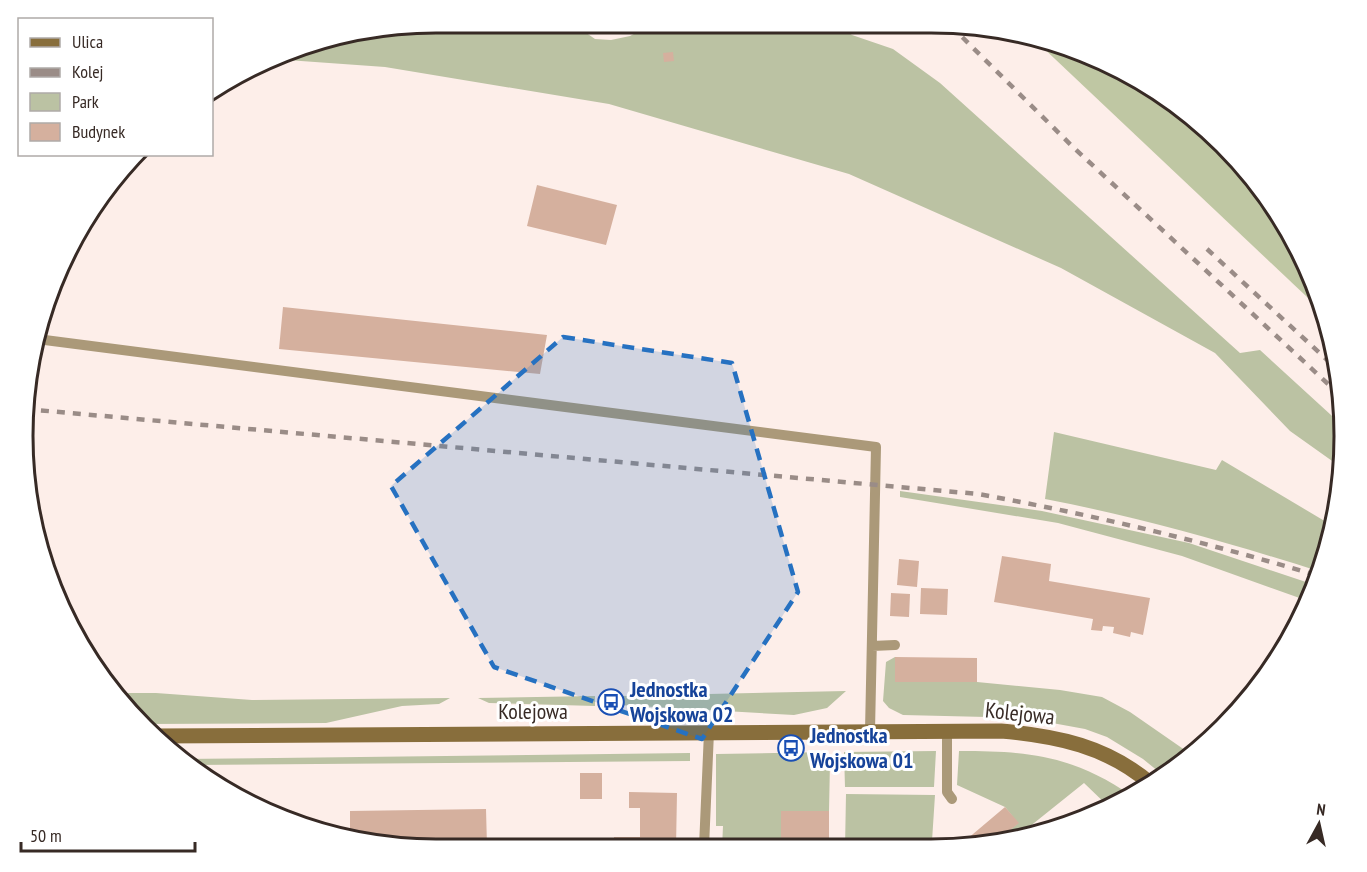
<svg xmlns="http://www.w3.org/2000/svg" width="1367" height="872" font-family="'PT Sans Narrow',sans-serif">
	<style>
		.green { fill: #bbc2a3 }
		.forest { fill: #bfc7a3 }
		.building { fill: #d5b09e }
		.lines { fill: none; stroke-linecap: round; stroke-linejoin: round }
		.lane { stroke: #ab9979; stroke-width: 10 }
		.secondary { stroke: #886e3c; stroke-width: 15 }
		.rail { stroke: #9a8c87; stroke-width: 4.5; stroke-dasharray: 8 8; stroke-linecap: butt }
		.marked { fill: #2671c1; fill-opacity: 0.2; stroke: #2671c1; stroke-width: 4.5; stroke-dasharray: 12 8; stroke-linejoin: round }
		.labels { text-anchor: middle; stroke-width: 6; stroke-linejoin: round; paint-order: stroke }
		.transit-label { font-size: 22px; font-weight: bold; fill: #164399; stroke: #fff; text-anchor: start }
		.street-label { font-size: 22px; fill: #372a25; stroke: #fff }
		.rim { fill: none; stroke: #372a25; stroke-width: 3 }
	</style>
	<rect width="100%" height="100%" fill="#fdeee9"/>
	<path class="green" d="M436,23H572L595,39L611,40L630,36L653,24L836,25L852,35L893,49L940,83L1240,353L1260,350L1343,426L1342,468L1290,431L1215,353L1061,268L849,174L609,104L385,67L273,59L303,44Z
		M1054,432L1216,470L1222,460L1333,526L1321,572C1230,543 1139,517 1045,499Z
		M900,491L1042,511L1189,543L1315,585L1308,601L1182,556L1058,523L900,497Z
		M895,657L896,682H977L1060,690L1102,697L1130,712L1192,755L1164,776L1143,759L1107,737L1085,729L1025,718L903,715L889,708L883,701L886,662Z
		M846,691L827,708L794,715L619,705L620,696Z
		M117,693H156L252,700L450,698L439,704L402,706L326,723L144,724Z
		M595,696V706L489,703L478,698Z
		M936,751L934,787H845L844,752Z
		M959,751C1029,751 1072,755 1132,796L1110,808L1084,783L1014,839L995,842L1018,823L1005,807L957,785Z
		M827,752L830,762L829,811H781V848H722L723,826H716V754Z
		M690,753V761L192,765L182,759Z
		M846,794L935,795L932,841L960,845L963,848H845Z"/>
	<path class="forest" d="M1037,42L1114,65L1203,125L1259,184L1302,253L1325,314Z"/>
	<path class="building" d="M673,52L674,61L664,62L663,53Z
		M537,185L617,205L606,245L527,226Z
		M283,307L547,335L540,374L279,349Z
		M1002,556L1051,564L1049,581L1150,598L1143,635L1131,632L1130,637L1113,633L1114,627L1103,626L1102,631L1091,630L1093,619L994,602Z
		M899,559L919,561L917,587L897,585Z
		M921,588L948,589L947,615L920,614Z
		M891,593L910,594L909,617L890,616Z
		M895,657L977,658V682H895Z
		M1223,716L1229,721L1192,755L1188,752Z
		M580,773H602V799H580Z
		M629,792L677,793L676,847H614V837H640V808H629Z
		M1005,807L1019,823L995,842L963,848L960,845Z
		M486,809L487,846H382L350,837V811Z
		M781,811H829V848H781Z"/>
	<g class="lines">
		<path class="lane" d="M37,339L876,447L870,731
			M872,646L895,645
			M947,730V792L952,799
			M213,777V778
			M704,847L709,732"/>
		<path class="secondary" d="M154,736L1001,731C1057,736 1107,746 1151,784"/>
		<path class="rail" d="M951,26L1073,147L1341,396
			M1207,249L1337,369
			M25,409L978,494C1094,515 1206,542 1319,576"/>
	</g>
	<path class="marked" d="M563,337L732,363L798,592L702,739L494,667L391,486Z"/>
	<defs>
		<g id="bus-ring" transform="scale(1.35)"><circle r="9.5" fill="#fff" stroke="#1a4fb4" stroke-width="1.5"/><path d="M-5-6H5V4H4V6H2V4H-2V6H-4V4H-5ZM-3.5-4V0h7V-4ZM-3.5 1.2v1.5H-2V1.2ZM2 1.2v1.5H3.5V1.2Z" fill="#1a4fb4"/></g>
	</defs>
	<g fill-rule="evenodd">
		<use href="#bus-ring" x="611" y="702"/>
		<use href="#bus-ring" x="791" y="748"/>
	</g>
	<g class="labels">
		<g class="transit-label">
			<text x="630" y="697">Jednostka<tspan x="630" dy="25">Wojskowa 02</tspan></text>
			<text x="810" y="743">Jednostka<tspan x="810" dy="25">Wojskowa 01</tspan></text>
		</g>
		<g class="street-label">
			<text x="533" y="719">Kolejowa</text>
			<text transform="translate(1020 713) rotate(6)" y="8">Kolejowa</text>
		</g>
	</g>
	<path d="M0 0H1367V872H0ZM436 33H931A403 403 0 0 1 1334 436V436A403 403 0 0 1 931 839H436A403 403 0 0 1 33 436V436A403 403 0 0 1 436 33Z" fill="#fff" fill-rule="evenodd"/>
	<path class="rim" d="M436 33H931A403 403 0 0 1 1334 436V436A403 403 0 0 1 931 839H436A403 403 0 0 1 33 436V436A403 403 0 0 1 436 33Z"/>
	<rect x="18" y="18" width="195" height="138" fill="#ffffff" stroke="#afaaa8" stroke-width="1.5"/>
	<rect x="30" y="38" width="30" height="9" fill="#886e3c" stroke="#afaaa8" stroke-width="1.5"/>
	<text x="72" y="48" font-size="18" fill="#372a25">Ulica</text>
	<rect x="30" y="68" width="30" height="9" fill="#9a8c87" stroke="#afaaa8" stroke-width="1.5"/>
	<text x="72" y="78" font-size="18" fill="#372a25">Kolej</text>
	<rect x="30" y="93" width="30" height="18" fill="#bbc2a3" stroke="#afaaa8" stroke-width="1.5"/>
	<text x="72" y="108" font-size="18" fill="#372a25">Park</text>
	<rect x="30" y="123" width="30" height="18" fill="#d5b09e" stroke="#afaaa8" stroke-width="1.5"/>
	<text x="72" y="138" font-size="18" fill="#372a25">Budynek</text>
	<g transform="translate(1319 824) rotate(8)" stroke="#ffffff" stroke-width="4.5" paint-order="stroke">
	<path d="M0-4.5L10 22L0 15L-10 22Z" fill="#372a25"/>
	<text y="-9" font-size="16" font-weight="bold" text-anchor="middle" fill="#372a25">N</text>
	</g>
	<path d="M21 842v9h174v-9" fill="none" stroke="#372a25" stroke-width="3"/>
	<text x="30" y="842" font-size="18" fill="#372a25" stroke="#ffffff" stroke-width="4.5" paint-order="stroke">50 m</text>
</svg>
